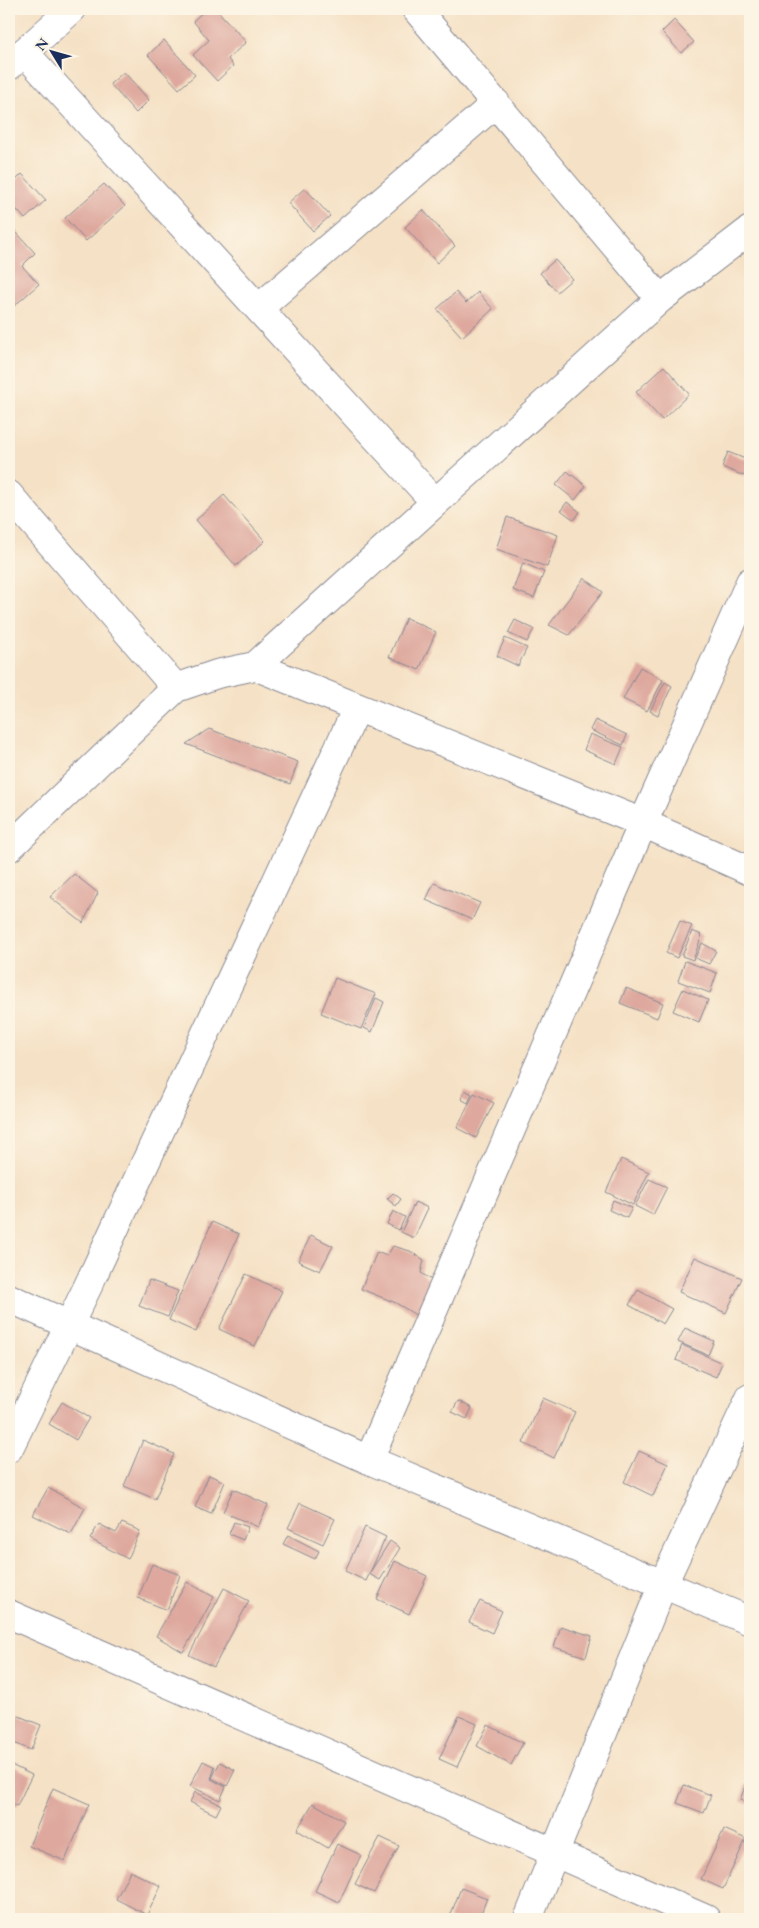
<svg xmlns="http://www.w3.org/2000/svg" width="759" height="1928" font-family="'EB Garamond',serif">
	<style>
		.building { fill: #dea89e }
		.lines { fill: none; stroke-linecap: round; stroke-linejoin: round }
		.minor-casing { stroke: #888892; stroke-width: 30 }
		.major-casing { stroke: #888892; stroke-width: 30 }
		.minor { stroke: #fff; stroke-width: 28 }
		.major { stroke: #fff; stroke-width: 28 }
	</style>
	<rect width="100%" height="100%" fill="#fcf5e5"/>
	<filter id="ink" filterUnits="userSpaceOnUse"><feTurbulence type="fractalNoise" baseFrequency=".02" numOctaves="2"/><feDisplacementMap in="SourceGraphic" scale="10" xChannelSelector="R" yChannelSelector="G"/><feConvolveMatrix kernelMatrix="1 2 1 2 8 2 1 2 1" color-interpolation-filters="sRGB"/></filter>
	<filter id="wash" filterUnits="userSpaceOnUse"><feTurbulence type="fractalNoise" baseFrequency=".0096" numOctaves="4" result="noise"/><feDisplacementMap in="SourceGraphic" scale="20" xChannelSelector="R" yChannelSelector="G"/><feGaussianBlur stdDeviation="1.12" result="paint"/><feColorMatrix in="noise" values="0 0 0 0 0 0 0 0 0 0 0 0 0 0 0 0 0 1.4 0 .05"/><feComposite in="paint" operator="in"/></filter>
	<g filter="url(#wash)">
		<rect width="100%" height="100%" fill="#f5e1c5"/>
		<g id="blocks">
			<path class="building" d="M206,9H216L246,42L228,59L233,66L217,81L193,55L209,40L193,21Z
				M674,20L694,42L681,53L662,32Z
				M164,40L195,75L179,89L148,55Z
				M124,72L149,100L136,113L110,84Z
				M22,174L46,200L25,219L9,201V187Z
				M104,184L125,206L86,241L65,218Z
				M305,188L330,216L313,231L288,203Z
				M423,210L455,246L437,263L405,227Z
				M9,224L35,253L22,266L39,284L12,308L9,304Z
				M555,260L572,279L557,292L540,273Z
				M456,292L466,303L478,292L493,309L462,337L437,309Z
				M664,366L689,394L662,420L636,392Z
				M728,452L750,461L744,476L722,467Z
				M567,471L586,486L575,500L556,485Z
				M224,495L265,541L236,566L196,520Z
				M567,502L580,512L574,520L561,510Z
				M507,517L558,535L547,567L496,549Z
				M523,563L544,572L534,598L513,590Z
				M584,578L603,592L569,635L549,625Z
				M406,618L436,632L419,670L389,657Z
				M515,620L534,629L527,642L508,633Z
				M505,638L527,648L518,666L497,656Z
				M640,667L663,680L647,711L623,699Z
				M665,682L672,686L658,715L650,711Z
				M595,720L627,735L623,745L590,730Z
				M209,729L298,762L290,784L186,744Z
				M590,734L623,747L616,764L584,750Z
				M74,874L98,893L83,923L50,897Z
				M434,883L480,903L472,920L426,900Z
				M680,921L692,926L677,958L666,953Z
				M692,931L702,935L693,960L682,956Z
				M702,943L716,951L709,964L695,958Z
				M685,961L717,973L710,993L678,981Z
				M335,978L376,994L361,1029L321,1013Z
				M626,988L663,1003L657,1018L620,1003Z
				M683,989L708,1000L699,1022L673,1011Z
				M376,998L384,1002L372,1032L364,1028Z
				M465,1090L472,1094L468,1103L461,1099Z
				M474,1093L494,1103L476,1138L457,1128Z
				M621,1159L649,1172L633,1205L606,1192Z
				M649,1179L667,1187L653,1215L635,1206Z
				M393,1193L401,1199L396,1206L387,1199Z
				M613,1200L632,1208L627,1218L609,1210Z
				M415,1202L428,1208L414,1238L401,1232Z
				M393,1211L405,1217L399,1230L387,1224Z
				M212,1222L239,1234L196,1332L169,1320Z
				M311,1235L333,1246L320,1271L298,1261Z
				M393,1246L410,1251L424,1260L421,1273L436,1283L419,1317L396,1303L361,1289L377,1252L387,1256Z
				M695,1257L742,1278L726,1313L679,1292Z
				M246,1274L282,1291L255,1346L219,1329Z
				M149,1280L178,1291L168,1317L139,1306Z
				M638,1290L672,1309L663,1324L629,1305Z
				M685,1328L714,1341L708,1355L678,1342Z
				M682,1345L722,1363L716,1377L676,1360Z
				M543,1398L575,1412L554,1458L523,1443Z
				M458,1401L472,1408L467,1419L452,1412Z
				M62,1402L89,1418L76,1440L49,1424Z
				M143,1440L174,1454L155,1499L124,1486Z
				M639,1451L668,1464L653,1496L624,1482Z
				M209,1475L225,1482L211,1514L195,1507Z
				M48,1488L85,1508L71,1534L33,1515Z
				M233,1489L268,1505L258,1527L223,1512Z
				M300,1503L335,1519L323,1544L288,1528Z
				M234,1522L248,1527L243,1540L229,1534Z
				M122,1523L140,1531L128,1559L90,1539L99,1524L116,1533Z
				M365,1527L386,1537L366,1581L345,1571Z
				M288,1535L319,1551L315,1559L283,1544Z
				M390,1541L400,1548L380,1580L369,1574Z
				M395,1561L427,1576L409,1614L377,1599Z
				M152,1564L180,1575L167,1610L138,1598Z
				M187,1582L214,1597L183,1652L156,1636Z
				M224,1588L249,1601L214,1667L189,1655Z
				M480,1601L502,1611L492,1633L469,1622Z
				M561,1626L592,1636L586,1657L554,1647Z
				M9,1712L41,1725L31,1750L9,1741Z
				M459,1716L477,1724L457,1767L439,1759Z
				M488,1725L523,1743L511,1765L477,1746Z
				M203,1761L215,1767L211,1779L226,1787L220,1800L190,1786Z
				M220,1762L235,1770L227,1786L212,1778Z
				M9,1764L32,1775L17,1806L9,1802Z
				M746,1784L750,1785V1804L740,1800Z
				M684,1785L711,1795L704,1813L677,1803Z
				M53,1788L89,1804L65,1861L29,1846Z
				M195,1792L221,1805L216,1815L190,1802Z
				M313,1803L344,1821L328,1848L297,1830Z
				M724,1829L746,1839L723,1889L701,1879Z
				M380,1837L399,1846L374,1893L355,1884Z
				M337,1844L361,1855L339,1902L315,1891Z
				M130,1871L161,1886L147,1915L116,1899Z
				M461,1888L487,1898L479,1919H449Z"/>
		</g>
	</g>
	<g filter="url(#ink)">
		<use href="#blocks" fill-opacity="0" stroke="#888892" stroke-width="1"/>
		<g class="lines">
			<g class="minor-casing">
				<path id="minor" d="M416,9L660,299
					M24,52L435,502
					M259,308L496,103
					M9,495L176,688
					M255,666L660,299L750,230
					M9,848L176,688L217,674L255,666L643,823L750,871
					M9,1298L369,1460L750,1621
					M9,1448L88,1286L357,708
					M369,1460L643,823L750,582
					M9,1614L706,1919
					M528,1919L663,1584L750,1398"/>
			</g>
			<g class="major-casing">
				<path id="major" d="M9,66L72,9"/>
			</g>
			<use href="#minor" class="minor"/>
			<use href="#major" class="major"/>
		</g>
	</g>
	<rect width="759" height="1928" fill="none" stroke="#fcf5e5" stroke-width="30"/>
	<g transform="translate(52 52) rotate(307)" stroke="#fcf5e5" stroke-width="4" paint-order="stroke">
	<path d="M0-4L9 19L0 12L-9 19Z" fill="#1b2f5e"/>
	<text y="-8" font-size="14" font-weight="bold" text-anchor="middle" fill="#1b2f5e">N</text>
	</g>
</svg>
